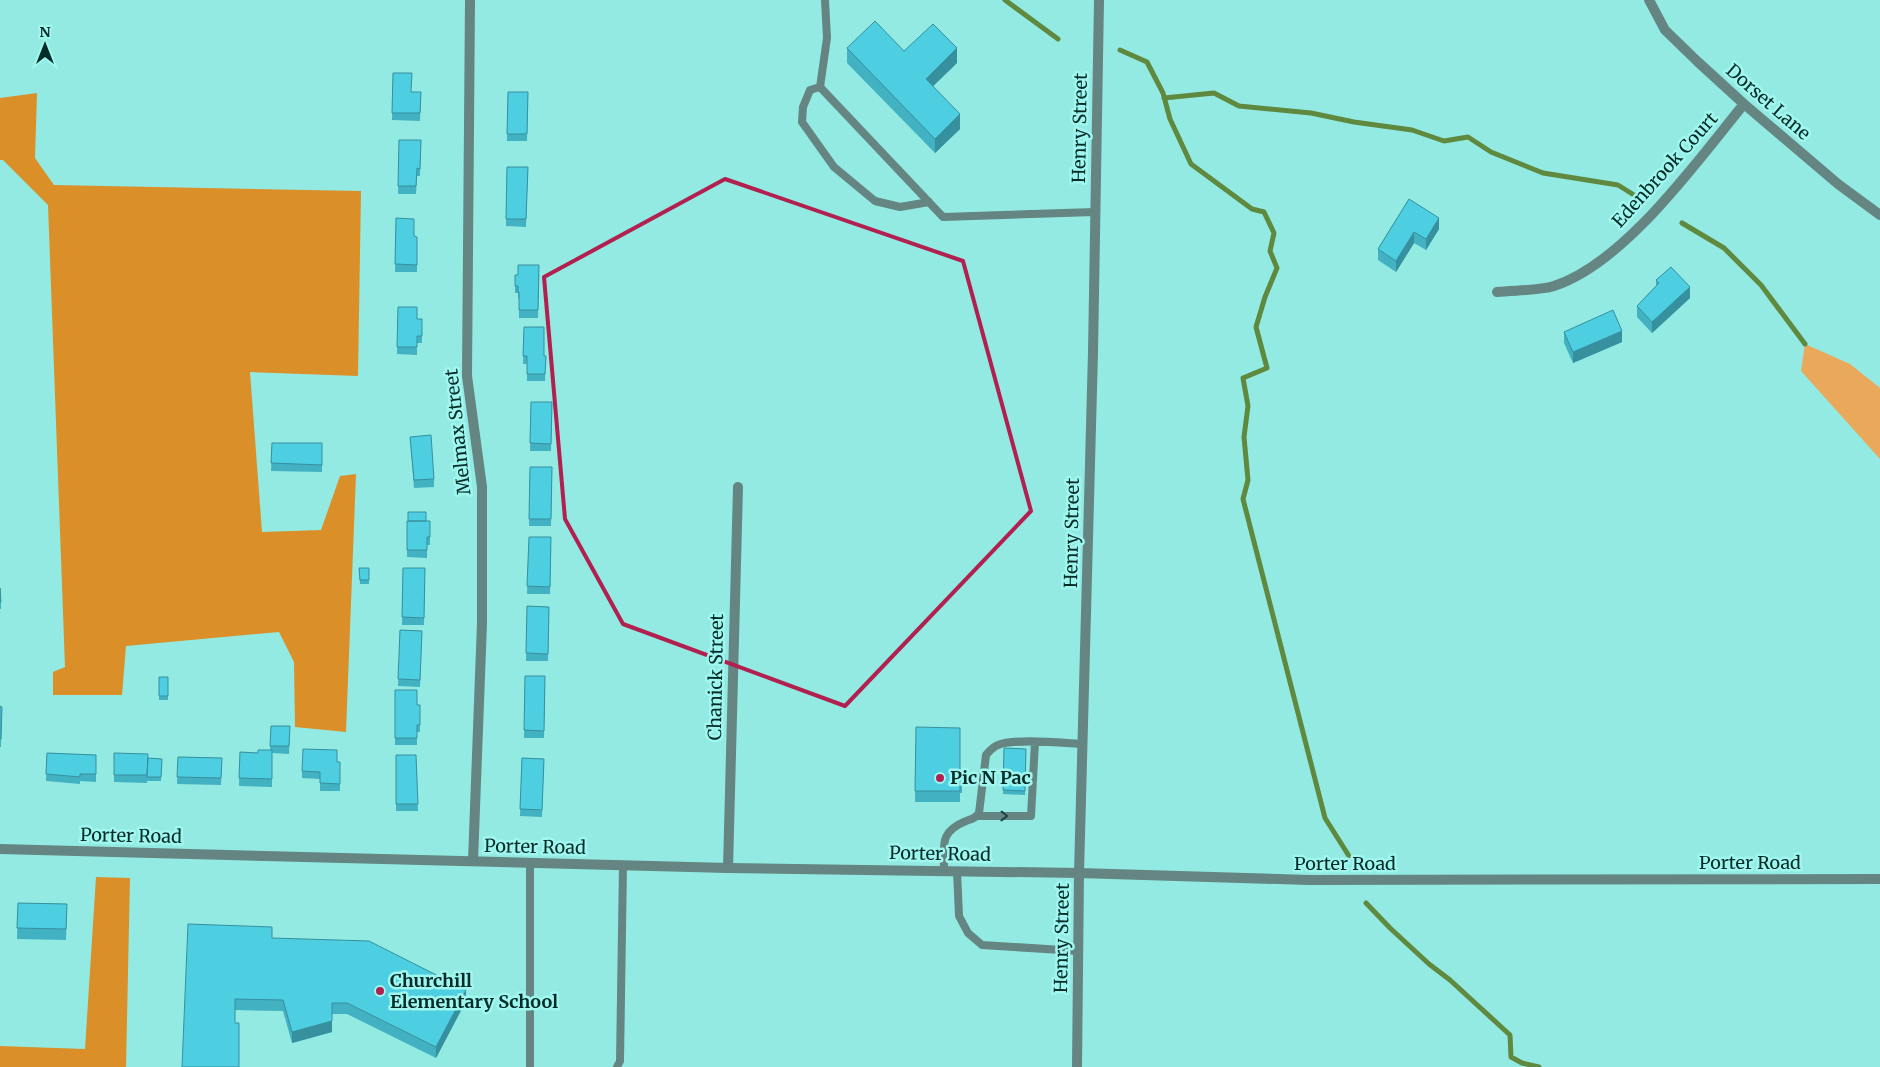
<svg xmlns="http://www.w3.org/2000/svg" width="1880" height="1067" font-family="Merriweather,serif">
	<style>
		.green { fill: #eaa85a }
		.forest { fill: #db8f29 }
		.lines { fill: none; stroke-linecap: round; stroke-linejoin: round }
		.stream { stroke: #5e893e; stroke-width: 5 }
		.service { stroke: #648582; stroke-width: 8 }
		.minor { stroke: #648582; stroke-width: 10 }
		.tertiary { stroke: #648582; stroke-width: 10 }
		.wall { fill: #42b1c2 }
		.shaded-wall { fill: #36909e }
		.building { fill: #4dcee1; stroke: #36909e }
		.oneway { stroke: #1b423e }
		.marked { fill: none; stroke: #b1204f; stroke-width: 4; stroke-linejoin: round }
		.poi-dot { fill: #b1204f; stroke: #a0f7ef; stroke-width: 2 }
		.labels { text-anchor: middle; stroke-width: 5; stroke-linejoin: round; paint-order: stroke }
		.street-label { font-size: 18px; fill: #032b28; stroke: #a0f7ef }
		.poi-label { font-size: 18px; font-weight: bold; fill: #032b28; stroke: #a0f7ef; text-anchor: start }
	</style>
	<rect width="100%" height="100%" fill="#93eae2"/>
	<path class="green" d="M1805,344L1850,364L1880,388V459L1801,371Z"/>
	<path class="forest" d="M37,93L35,158L54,185L361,191L358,376L250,372L262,532L321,530L340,476L356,474L346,732L295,727L294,662L279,632L126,646L122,695H53V672L65,667L48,205L3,160H0V98Z
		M96,877L130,878L126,1067H0V1046L85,1049Z"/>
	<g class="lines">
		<path class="stream" d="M1005,0L1058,39
			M1120,50L1147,62L1163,93L1170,119L1191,164L1252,209L1264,212L1274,233L1270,251L1277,268L1265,297L1256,327L1267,368L1243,378L1248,406L1244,437L1248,480L1243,499L1325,818L1349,856
			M1164,98L1214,93L1239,106L1311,113L1354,122L1412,130L1444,141L1468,137L1491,152L1543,173L1618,185L1634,195
			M1682,223L1724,248L1761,285L1805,344
			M1366,903L1390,928L1429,964L1450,980L1510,1035L1511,1057L1522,1063L1539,1067"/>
		<path class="service" d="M825,0L827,38L820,87L943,217L1095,212
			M820,87L810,90L803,107L802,122L834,167L875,201L900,207L929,202
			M978,816H1031L1035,742
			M944,870C944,845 939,832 966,821C972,819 976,818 979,813L986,755C990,750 993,747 998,745C1014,738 1063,743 1083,744
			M957,871L959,916L968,933L982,945L1078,951
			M530,1067V863
			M617,1067L620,1061L623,865"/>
		<path class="minor" d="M470,0L467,376L482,487V623L473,861
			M1649,0L1665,30L1698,62L1744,104L1838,184L1880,215
			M1497,292C1514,290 1538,291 1554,286C1625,263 1697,161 1744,104
			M728,868L738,487"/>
		<path class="tertiary" d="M0,849L728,868L1079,873L1309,880L1880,879
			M1077,1067L1079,873L1093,352L1099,0"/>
	</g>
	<path class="wall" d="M847,48L904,51L957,63L933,86L960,129L935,153L847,63Z
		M393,73L412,92H421L420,121L392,120Z
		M508,92H528L527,141H507Z
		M399,140H421L420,176H417L416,194H398Z
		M507,167H528L526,227L506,226Z
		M1409,199L1439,229L1426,250L1414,243L1396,272L1378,260V249Z
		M396,218L414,236L417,237V272H395Z
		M539,265L538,318H519V299H518V293H515V275H518Z
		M1656,280L1690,298L1652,333L1637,317V306L1656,286Z
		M398,307L417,319H422V343H417V355L397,354Z
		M524,327L544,356H546L545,381H527V364H523Z
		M1564,332L1622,342L1573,363L1564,343Z
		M531,402H552L551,451H530Z
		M410,437L434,479V487L414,488Z
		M272,443H322V472L271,471Z
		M530,467H552L551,526H529Z
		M407,521H430V545H427V558L407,557Z
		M529,537H551L550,594H527Z
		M359,568H369V584H360Z
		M403,568H425L424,625H402Z
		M0,588L1,602V609H0Z
		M527,606L549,607L548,661H526Z
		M400,630L422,631L420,687L398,686Z
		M525,676H545L544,738H524Z
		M159,677H168V700H159Z
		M395,690L417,705H420V732H417V745H395Z
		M0,706L2,707L1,747H0Z
		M271,726H290L289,754L272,753V787L239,786L240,752L258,753L270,750Z
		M916,727L960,774H962V793H960V802H915Z
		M1004,748L1026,749L1025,795L1003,794Z
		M47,753L96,755V782L80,781V784L46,781Z
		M114,753L148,758L162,759L161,781H147V783L114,782Z
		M396,755H416L418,811H396Z
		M178,757L222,758L221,785L177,784Z
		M522,758L544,759L542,817L520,816Z
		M337,762H340V791H320V779L302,778V771Z
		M18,903L67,904L66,940L17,939Z
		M272,938L466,1001L436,1058L347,1014H332V1032L292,1043L283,1011L235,1010L182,1067Z"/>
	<path class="shaded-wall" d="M957,48V63L926,93V79Z
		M960,114V129L935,153V139Z
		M1439,218V229L1426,250V239Z
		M1414,232V243L1396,272V261Z
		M1690,287V298L1652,333V322Z
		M1622,331V342L1573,363V352Z
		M466,990V1001L436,1058V1047Z
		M332,1003V1032L292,1043V1032Z"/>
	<path class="building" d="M875,21L904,51L933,24L957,48L926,79L960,114L935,139L847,48Z
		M393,73H412L411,92H421L420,113H392Z
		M508,92H528L527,134H507Z
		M399,140H421L420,169L417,168L416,186H398Z
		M507,167H528L526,219H506Z
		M1409,199L1439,218L1426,239L1414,232L1396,261L1378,249Z
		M396,218L414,219V236L417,237V265L395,264Z
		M518,265H539L538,310H519V292H518V286H515V275H518Z
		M1671,267L1690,287L1652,322L1637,306L1659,283L1656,280Z
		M398,307H417V319H422V336H417V347H397Z
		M1613,310L1622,331L1573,352L1564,332Z
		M524,327H544V356H546L545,374H527V356H523Z
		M531,402H552L551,444L530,443Z
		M431,435L434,479L414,480L410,437Z
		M272,443H322V465L271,463Z
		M530,467H552L551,519H529Z
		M408,512H426V521H408Z
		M407,521H430V537H427V550H407Z
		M529,537H551L550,587L527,586Z
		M359,568H369V580H360Z
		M403,568H425L424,618L402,617Z
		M0,588L1,602H0Z
		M527,606L549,607L548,654L526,653Z
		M400,630L422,631L420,680L398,679Z
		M525,676H545L544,731L524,730Z
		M159,677H168V696H159Z
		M395,690H417V705H420V725H417V738H395Z
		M0,706L2,707L1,739H0Z
		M271,726H290L289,746H270Z
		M916,727L960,728V774H962V782H960V791H915Z
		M1004,748L1026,749L1025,791L1003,790Z
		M303,749L337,750V762H340V784L320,783V772L302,771Z
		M258,750H272V779L239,778L240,752L258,753Z
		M47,753L96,755V774H80V777L46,774Z
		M114,753L148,754L147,775H114Z
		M396,755H416L418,804H396Z
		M178,757L222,758L221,778L177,777Z
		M148,758L162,759L161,777H147Z
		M522,758L544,759L542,810L520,809Z
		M18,903L67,904L66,929L17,928Z
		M188,924L272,927V938L369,941L466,990L436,1047L347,1003H332V1021L292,1032L283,1000L235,999V1023H239V1067H182Z"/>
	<defs><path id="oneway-chevron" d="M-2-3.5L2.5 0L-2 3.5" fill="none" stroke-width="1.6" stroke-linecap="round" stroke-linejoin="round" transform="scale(1.25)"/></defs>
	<use class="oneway" href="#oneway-chevron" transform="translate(1004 816) rotate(1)"/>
	<path class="marked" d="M725,179L963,261L1031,511L845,706L623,624L565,519L544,277Z"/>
	<g class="poi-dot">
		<circle cx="940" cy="778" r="5"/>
		<circle cx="380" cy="991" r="5"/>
	</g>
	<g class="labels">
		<g class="street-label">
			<text transform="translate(1768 102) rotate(41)" y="6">Dorset Lane</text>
			<text transform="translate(1080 128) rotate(-89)" y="6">Henry Street</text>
			<text transform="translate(1665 170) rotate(-48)" y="6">Edenbrook Court</text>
			<text transform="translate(458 432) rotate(-96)" y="6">Melmax Street</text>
			<text transform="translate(1072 533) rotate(-89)" y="6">Henry Street</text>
			<text transform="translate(716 677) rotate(-89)" y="6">Chanick Street</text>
			<text transform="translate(131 836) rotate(1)" y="6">Porter Road</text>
			<text transform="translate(535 847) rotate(1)" y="6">Porter Road</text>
			<text transform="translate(940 854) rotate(1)" y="6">Porter Road</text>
			<text x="1750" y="869">Porter Road</text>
			<text x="1345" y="870">Porter Road</text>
			<text transform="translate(1062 938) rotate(-89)" y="6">Henry Street</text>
		</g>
		<g class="poi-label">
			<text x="950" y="784">Pic N Pac</text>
			<text x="390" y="987">Churchill<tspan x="390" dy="21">Elementary School</tspan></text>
		</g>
	</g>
	<g transform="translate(45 45)" stroke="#a0f7ef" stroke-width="4" paint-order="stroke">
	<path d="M0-4L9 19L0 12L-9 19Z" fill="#032b28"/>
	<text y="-8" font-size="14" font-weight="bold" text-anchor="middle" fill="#032b28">N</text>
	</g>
</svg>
